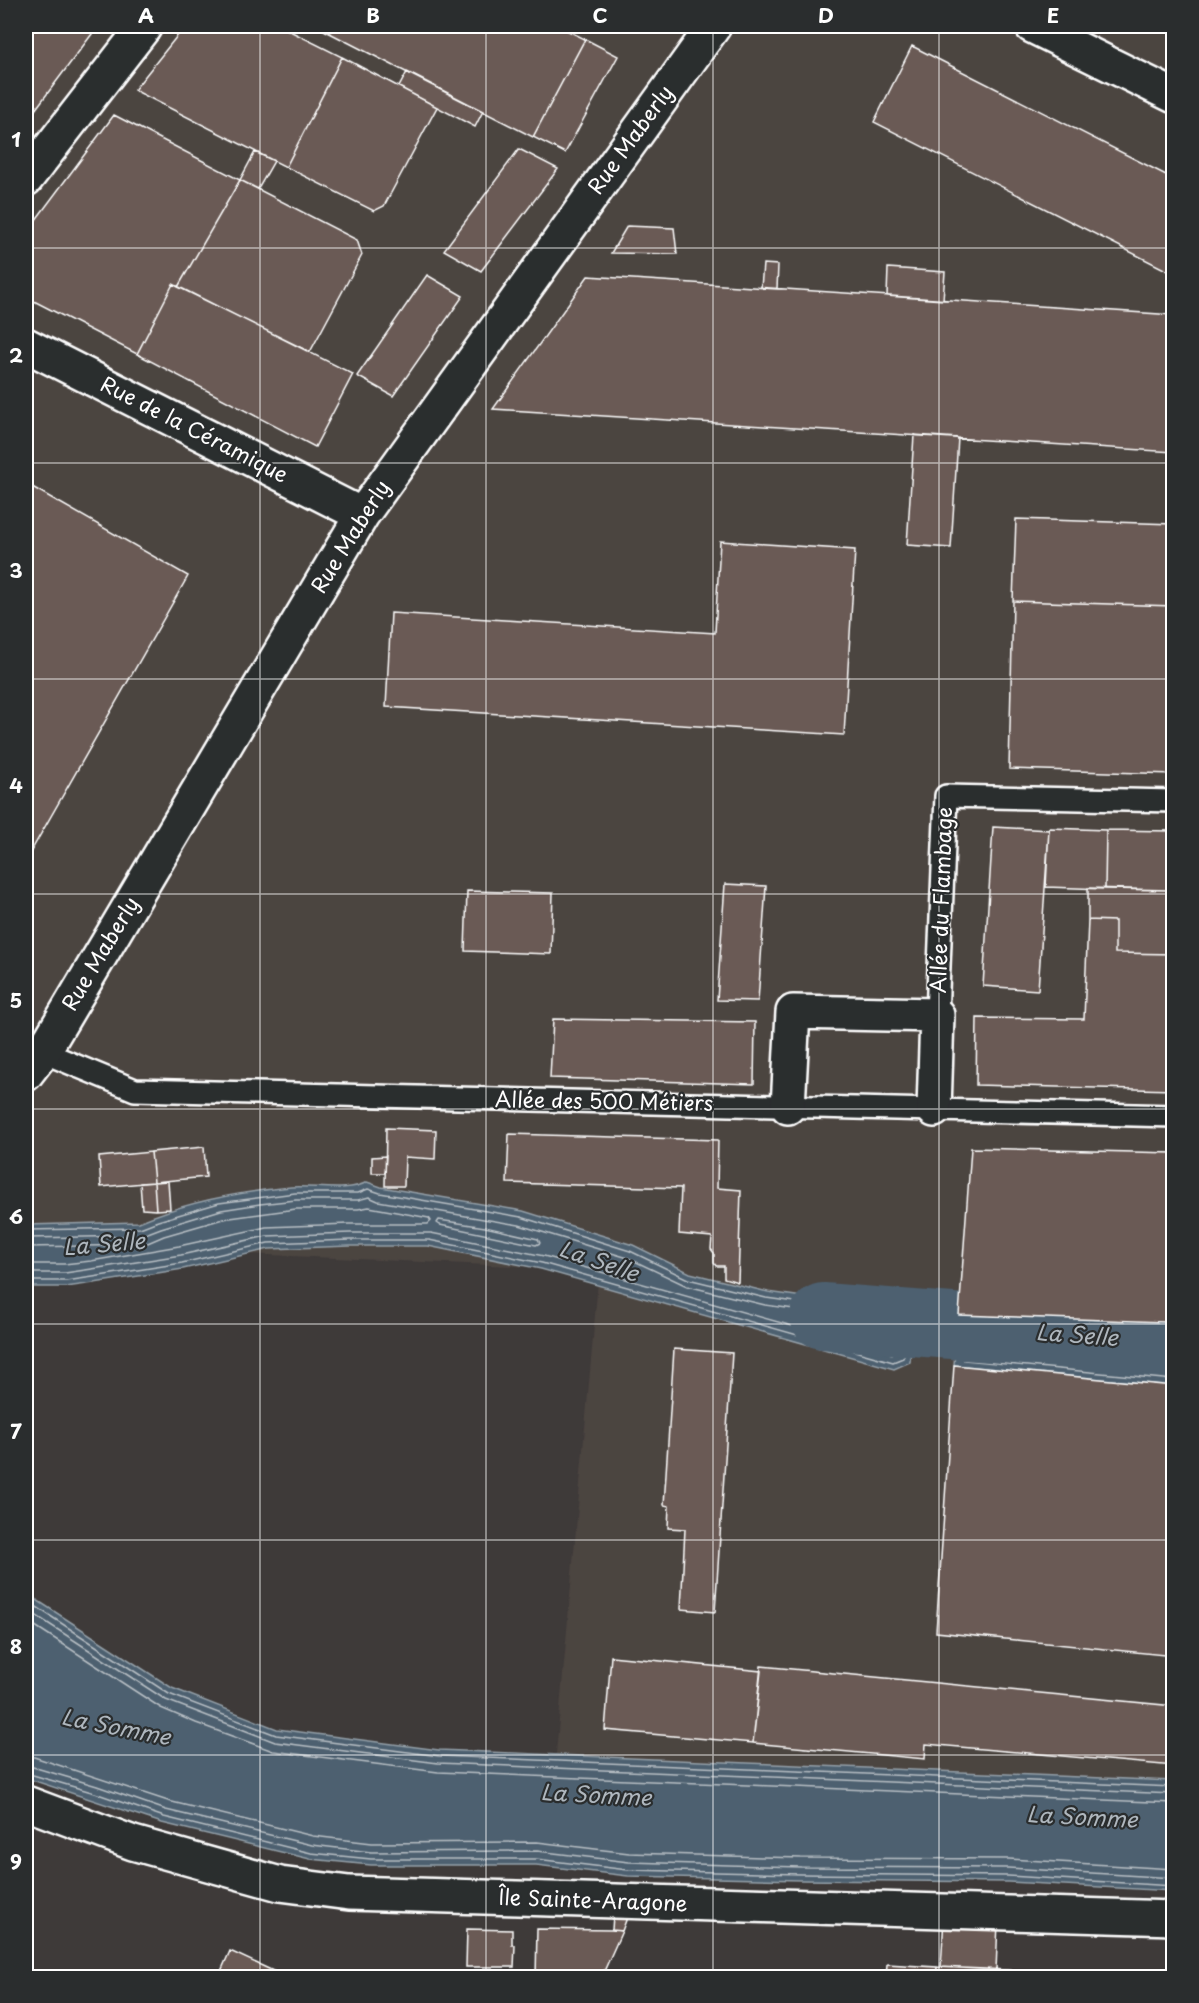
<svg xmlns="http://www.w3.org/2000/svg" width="1199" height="2003" font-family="'Playpen Sans',sans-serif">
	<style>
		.built { fill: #4c4441 }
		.water { fill: #4d606f; stroke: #94a0a9; stroke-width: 1.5 }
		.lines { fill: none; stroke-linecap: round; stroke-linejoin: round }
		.shore { stroke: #b8bfc5; stroke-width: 1.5 }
		.river { stroke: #4d606f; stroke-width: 66 }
		.building { fill: #6b5a54; stroke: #fff; stroke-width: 1.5 }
		.lane-casing { stroke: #fff; stroke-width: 26 }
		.street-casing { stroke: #fff; stroke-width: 38 }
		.lane { stroke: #2a2d2e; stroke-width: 21 }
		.street { stroke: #2a2d2e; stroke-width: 33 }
		.grid { fill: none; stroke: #fff; stroke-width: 1.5; stroke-opacity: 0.55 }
		.labels { text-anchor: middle; stroke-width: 4.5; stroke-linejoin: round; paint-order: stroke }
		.street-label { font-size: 21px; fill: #fff; stroke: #2a2d2e }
		.water-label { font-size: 22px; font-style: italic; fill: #afb7be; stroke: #2a2d2e }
		.neatline { fill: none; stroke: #fff; stroke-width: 2 }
		.grid-label { font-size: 20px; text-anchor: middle; font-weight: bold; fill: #fff }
	</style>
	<rect width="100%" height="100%" fill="#3e3a39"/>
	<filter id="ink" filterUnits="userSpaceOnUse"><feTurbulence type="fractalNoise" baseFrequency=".0167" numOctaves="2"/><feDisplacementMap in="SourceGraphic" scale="12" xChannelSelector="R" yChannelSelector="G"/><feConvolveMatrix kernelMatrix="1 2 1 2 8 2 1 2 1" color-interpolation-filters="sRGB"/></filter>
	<g filter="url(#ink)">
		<path class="built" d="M26,26H1173V1784L555,1765L599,1270L26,1244Z"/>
		<path class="water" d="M367,1182L381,1187L523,1211L633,1245L690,1273L768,1292L824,1300L858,1301L913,1317L910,1362L894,1369L541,1269L428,1246H350L269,1249L183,1269L94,1283L66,1287H26V1225L139,1222C188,1201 239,1192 291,1187C314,1185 348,1193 367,1182Z
			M958,1314L1164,1322L1173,1326V1386L954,1365Z
			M26,1593L172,1688L277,1729L439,1750L1173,1781V1891L1008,1882L801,1880L628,1876L536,1865H371L310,1859L162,1823L26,1778Z"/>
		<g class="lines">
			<path class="shore" d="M439,1220L485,1227L538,1239L540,1243L536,1245L440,1225L437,1223Z
				M26,1230L140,1228L158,1221L219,1203L295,1193H358L368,1189L380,1193L521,1217L630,1251L688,1279L766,1298L824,1306L858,1307L906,1321L904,1356L903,1358L893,1362L542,1263L429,1240H350L268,1243L182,1263L93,1277L66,1281H26
				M26,1238L140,1236L161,1228L221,1210L260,1204L296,1200H358L369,1197L378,1201L519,1225L628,1258L687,1286L765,1305L823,1313L857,1315L898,1327L897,1351L892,1354L544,1256L431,1233H350L267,1236L181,1255L92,1269L65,1273H26
				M26,1247L143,1245L164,1236L223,1219L296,1209H358L369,1207L429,1218L431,1221L428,1224H349L266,1227L179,1246L91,1261L64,1264H26
				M835,1323L856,1324L887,1332L889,1334V1341L885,1343L834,1329L832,1325Z
				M1174,1331L1163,1328L966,1321L963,1323L961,1357L964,1360L1174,1380
				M1174,1338L1161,1335L973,1328L970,1331L969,1350L972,1353L1174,1373
				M1174,1347L1159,1344L982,1338L979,1342L981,1345L1174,1364
				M26,1600L169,1694L276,1735L439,1756L1174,1787
				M26,1609L166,1700L275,1742L438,1763L1174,1794
				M26,1620L161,1708L196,1723L273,1751L438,1772L1174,1803
				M26,1756L34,1757L168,1801L313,1836L372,1843L537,1842L629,1853L801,1858L1009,1859L1174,1869
				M26,1765L97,1786L166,1810L312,1845L371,1852L537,1851L629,1862L801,1867L1008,1868L1174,1878
				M26,1773L95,1793L164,1817L311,1853L371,1859H536L628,1870L801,1874L1008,1876L1174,1886"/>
			<path class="river" d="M823,1316L1174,1343"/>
		</g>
		<path class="building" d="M26,26H98L26,122Z
			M185,26H280L342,57L286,167L134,90Z
			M316,26H558L585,39L533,137Z
			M1155,26H1169L1167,30Z
			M585,39L618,56L565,153L533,137Z
			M912,46L1174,179V274L874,122Z
			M342,57L437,107L384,206L374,211L286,167Z
			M407,72L483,111L475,127L399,87Z
			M114,115L240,180L178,287L173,284L137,354L26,297V233Z
			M519,149L558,169L481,271L444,250Z
			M255,152L274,161L258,189L240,180Z
			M240,180L357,240L362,255L310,352L178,287Z
			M627,226L674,228L677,254L611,253Z
			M763,264L778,265L777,289L761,288Z
			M888,268L945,272L943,300L887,296Z
			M427,275L463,296L393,396L357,376Z
			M588,276L1174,315V452L493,409Z
			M173,284L353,374L315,447L137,354Z
			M914,435L958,438L951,548L907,545Z
			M27,484L188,576L26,860V486Z
			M1016,519L1174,524V606L1013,601Z
			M720,541L855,550L844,735L386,707L391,613L715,633Z
			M1013,601L1174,606V774L1009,769Z
			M993,827L1049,830L1038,990L983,986Z
			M1049,828L1106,830L1105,889L1046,887Z
			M1106,830L1172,831L1169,890L1105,889Z
			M1172,831H1174V954L1115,953V921L1088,920V888L1169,890Z
			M725,884L766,886L758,1001L717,1000Z
			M467,891L553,893L551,954L465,951Z
			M1088,920L1115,921V953L1174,954V1090L976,1085L977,1018L1084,1019Z
			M553,1019L755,1022L754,1084L550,1078Z
			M386,1128L436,1130L435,1159L405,1157L404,1186H385Z
			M509,1134L718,1140L717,1188L741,1190L738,1282L724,1278V1266H716L714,1263V1253L711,1249L712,1237L679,1234L681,1188L507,1183Z
			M204,1147L206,1177L154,1182L151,1152Z
			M971,1148L1174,1153V1326L1164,1322L959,1315Z
			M151,1152L154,1182L101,1187L99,1157Z
			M386,1156L385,1173H372V1157Z
			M168,1181L170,1209L156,1210L154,1182Z
			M154,1182L156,1210L142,1209L140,1183Z
			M674,1349L732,1353L715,1612L681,1609L685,1529L668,1528L669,1506L664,1505Z
			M954,1365L1174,1386V1656L936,1632Z
			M611,1656L761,1671L753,1743L605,1730Z
			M761,1666L1174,1706V1766L926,1744L925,1759L753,1743Z
			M613,1915H628L622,1931L612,1930Z
			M944,1919L998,1922L996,1970L941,1967Z
			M467,1929L512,1930V1945H515L514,1967H466Z
			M537,1929L612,1930L622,1931L601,1978H536Z
			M230,1951L284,1976V1978H218Z
			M887,1964L937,1967L936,1978H886Z
			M937,1967L1008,1970V1978H936Z
			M1008,1970L1101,1975V1978H1008Z"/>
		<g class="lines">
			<g class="lane-casing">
				<path id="lane" d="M937,1015L946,796L1174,801
					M43,1052L135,1090L1174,1116"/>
			</g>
			<g class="street-casing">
				<path id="street" d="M1032,26L1174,96
					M26,179L145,26
					M26,345L362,515
					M26,1074L43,1052L362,515L714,26
					M788,1107L793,1012L937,1015L934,1110
					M26,1803L133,1843L280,1884L349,1893L1174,1918"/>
			</g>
			<use href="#lane" class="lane"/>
			<use href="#street" class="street"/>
		</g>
	</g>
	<path class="grid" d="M260,26V1978M486,26V1978M713,26V1978M939,26V1978M26,248H1174M26,463H1174M26,679H1174M26,894H1174M26,1109H1174M26,1324H1174M26,1540H1174M26,1755H1174"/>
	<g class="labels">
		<g class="street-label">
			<text transform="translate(631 140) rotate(-54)" y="7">Rue Maberly</text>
			<text transform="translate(194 430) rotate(27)" y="7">Rue de la Céramique</text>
			<text transform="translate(351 537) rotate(-58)" y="7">Rue Maberly</text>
			<text transform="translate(942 900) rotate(-88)" y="7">Allée du Flambage</text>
			<text transform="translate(101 954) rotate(-59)" y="7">Rue Maberly</text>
			<text transform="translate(604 1102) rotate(1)" y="7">Allée des 500 Métiers</text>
			<text transform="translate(593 1901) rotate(2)" y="7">Île Sainte-Aragone</text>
		</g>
		<g class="water-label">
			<text transform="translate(104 1244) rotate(-5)" y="8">La Selle</text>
			<text transform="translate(599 1261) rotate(19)" y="8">La Selle</text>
			<text transform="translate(1077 1335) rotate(4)" y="8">La Selle</text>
			<text transform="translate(116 1727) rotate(11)" y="8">La Somme</text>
			<text transform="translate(596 1795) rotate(3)" y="8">La Somme</text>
			<text transform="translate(1082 1817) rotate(3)" y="8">La Somme</text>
		</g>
	</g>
	<rect width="1199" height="2003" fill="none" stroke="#2a2d2e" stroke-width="66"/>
	<rect x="33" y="33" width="1133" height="1937" class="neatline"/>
	<g class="grid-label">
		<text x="146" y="23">A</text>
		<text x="373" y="23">B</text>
		<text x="600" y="23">C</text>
		<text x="826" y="23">D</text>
		<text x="1053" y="23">E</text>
		<text x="16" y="147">1</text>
		<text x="16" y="363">2</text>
		<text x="16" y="578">3</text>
		<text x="16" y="793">4</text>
		<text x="16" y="1008">5</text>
		<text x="16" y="1224">6</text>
		<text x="16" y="1439">7</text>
		<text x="16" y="1654">8</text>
		<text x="16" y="1869">9</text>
	</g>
</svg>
